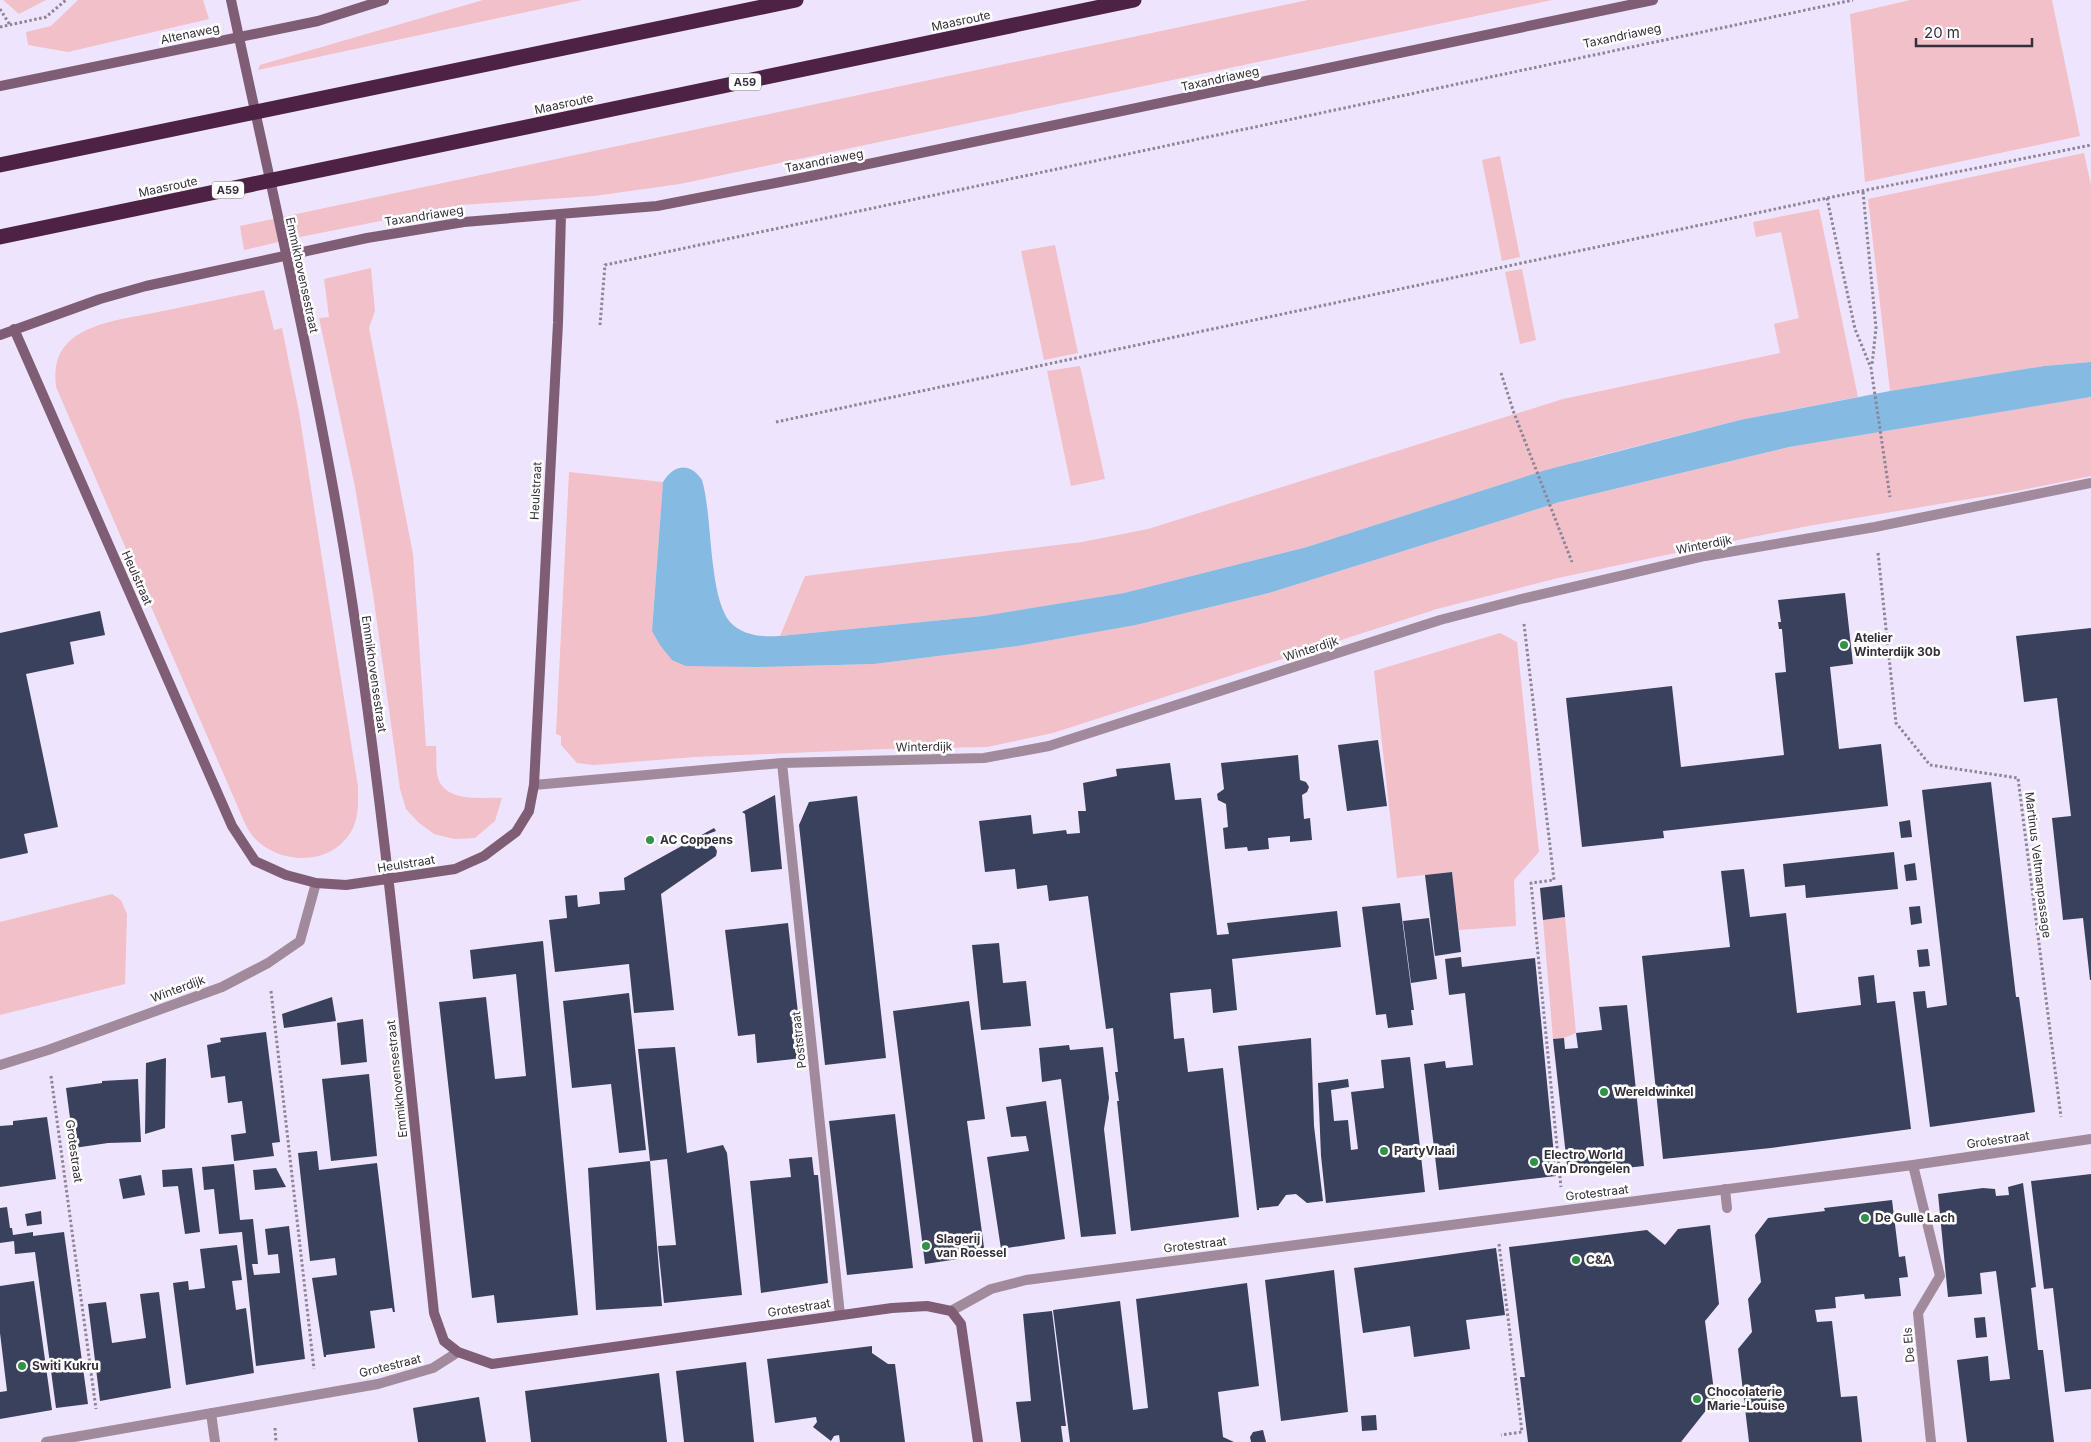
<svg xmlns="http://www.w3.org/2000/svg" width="2091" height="1442" font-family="Inter,sans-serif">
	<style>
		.green { fill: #f1c0c8 }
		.water { fill: #85bae2 }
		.building { fill: #3a415c }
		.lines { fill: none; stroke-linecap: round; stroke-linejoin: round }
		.path { stroke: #8c8497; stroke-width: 3; stroke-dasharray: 2.5 2.5; stroke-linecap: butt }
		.street { stroke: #a18a9b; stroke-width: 10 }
		.secondary { stroke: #7e5d75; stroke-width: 10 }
		.highway { stroke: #4d2244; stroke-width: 15 }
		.poi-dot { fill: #309348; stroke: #fff; stroke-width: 2 }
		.labels { text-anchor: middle; stroke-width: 5; stroke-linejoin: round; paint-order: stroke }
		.shield { fill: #fff; stroke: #726d76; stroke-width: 1 }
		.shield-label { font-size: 11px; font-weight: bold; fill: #352f3c }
		.street-label { font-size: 12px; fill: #352f3c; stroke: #fff }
		.poi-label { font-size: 12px; font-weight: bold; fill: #352f3c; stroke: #fff; text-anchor: start }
	</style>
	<rect width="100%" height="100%" fill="#efe4fe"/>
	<path class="green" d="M3,0H46L19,14Z
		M78,0H203L209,19L68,52L28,45L26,32L51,26Z
		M483,0H582L258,70L260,65Z
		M1308,0H1552L680,184L594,196L461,205L295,238L244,250L240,226Z
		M1910,0H2052L2080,136L1865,182L1850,14Z
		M2084,153L2091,185V362L2044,366L1890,391L1868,199Z
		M1500,156L1520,257L1502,261L1482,160Z
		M1819,209L1858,397L1740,420L1594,457L1528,476L1307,547L1124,593L983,616L780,636L805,576L1082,542L1148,529L1563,399L1780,353L1774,324L1799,318L1781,232L1756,237L1753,222Z
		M1055,245L1078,353L1044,360L1021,251Z
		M371,268L375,311L369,328L413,554L426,746H436C437,756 435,768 438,778C446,803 482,797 502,798L495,821L475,838L454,839L434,834L418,822L406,809L400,789L373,594L355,487L319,318L329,317L324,279Z
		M1522,269L1536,340L1520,344L1505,272Z
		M264,290L274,330L282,328L299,412L358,787C358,801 359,815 353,828C336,863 289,866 261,844C250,836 245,824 240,812L56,387C54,368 56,352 72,339C93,321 136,317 163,311C196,304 230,297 264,290Z
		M1080,366L1105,479L1071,486L1047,371Z
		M2091,397V476L2017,491L1808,526L1708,546L1558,578L1437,609L1053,733L987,747L885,749L695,757L594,765L577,763L561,745V736L556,734L569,472L663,482L652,631L759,667L874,664L1018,646L1136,625L1269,593L1560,502L1789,447Z
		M1500,633L1517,642L1539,852L1514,880L1516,926L1459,930L1452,872L1397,878L1374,671Z
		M112,894L121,900L127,914L125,984L0,1015V922Z
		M1565,917L1576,1033L1564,1038L1553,1039L1543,920Z"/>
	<path class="water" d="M2091,362V397L1789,447L1560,502L1269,593L1136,625L1018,646L874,664L759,667L686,666L672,660L660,645L652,631L663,482C674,464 690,462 702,480C713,517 708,595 730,622C743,636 762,637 780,636L983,616L1124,593L1307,547L1546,470L1740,420L1890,391L2044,366Z"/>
	<path class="building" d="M1845,593L1853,664L1830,667L1839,749L1881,744L1888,806L1663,831L1664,838L1582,847L1566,698L1672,686L1681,767L1784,755L1775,673L1786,672L1782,629H1779L1778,622H1781L1778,600Z
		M100,611L105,635L70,642L74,664L26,674L58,827L24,834L28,853L0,859V633Z
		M2091,628V980H2090L2083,918L2063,920L2052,818L2071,816L2057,698L2024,702L2016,636Z
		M1378,740L1387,806L1347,811L1338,745Z
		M1298,755L1300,780L1306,782L1309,787L1307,792L1302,795L1304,819L1310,818L1312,840L1290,842V836L1268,838L1269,849L1248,851L1247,847L1225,849L1223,828L1228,827L1226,804L1218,800L1217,794L1224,789L1221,763Z
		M1170,763L1175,800L1201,798L1217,935L1229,934L1227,923L1337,911L1341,947L1232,959L1237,1010L1213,1013L1211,989L1170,993L1174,1039L1184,1038L1188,1072L1223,1068L1239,1217L1131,1231L1117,1101H1119L1115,1072H1118L1113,1028L1106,1029L1088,896L1049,901L1047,885L1017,889L1015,869L985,872L979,821L1031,815L1033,834L1066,830L1067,834L1080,833L1078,811H1086L1083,783L1117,776L1116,769Z
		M1991,782L2016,997H2019L2035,1112L1930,1127L1913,992L1925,991L1927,1008L1947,1005L1922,790Z
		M775,795L782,869L751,872L745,814L742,812Z
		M857,796L886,1058L825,1065L799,825L809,802Z
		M1910,820L1912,837L1901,838L1899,822Z
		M714,828L716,831L708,834L717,851L716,856L661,894L674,1010L634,1013L629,964L555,972L549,920L567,918L565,896L577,895L578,907L600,904L599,892L625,890L624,878Z
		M1894,852L1898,889L1806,898L1805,885L1785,887L1783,864Z
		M1915,863L1917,880L1906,881L1904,865Z
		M1744,869L1750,917L1786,913L1797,1013L1861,1005L1858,977L1874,975L1877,1003L1895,1001L1911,1129L1771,1148L1663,1159L1642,956L1730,947L1721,871Z
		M1452,872L1461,952L1435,956L1425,875Z
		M1562,885L1565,917L1543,920L1540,888Z
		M1400,903L1414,1010H1411L1413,1025L1388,1028L1386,1014L1376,1015L1362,907Z
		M1920,906L1922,923L1911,925L1909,907Z
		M1429,918L1437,979L1411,983L1403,921Z
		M788,923L803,1058L757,1063L755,1034L738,1036L725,930Z
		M543,941L578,1315L497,1323L494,1295L472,1298L439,1002L486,997L495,1079L526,1076L516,974L473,979L470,950Z
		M999,943L1003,983L1026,981L1031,1026L981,1030L972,945Z
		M1928,949L1930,966L1919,967L1917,950Z
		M1461,957L1462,967L1535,958L1556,1176L1439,1190L1424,1064L1445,1061L1446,1068L1473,1065L1465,993L1449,995L1445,959Z
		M629,993L646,1150L619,1153L611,1084L572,1088L563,1001Z
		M332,997L336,1021L284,1028L282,1014Z
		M969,1001L985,1119L967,1121L985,1255L925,1264L893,1011Z
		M1627,1005L1644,1166L1568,1174L1553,1039L1564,1038L1565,1049L1578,1048L1576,1033L1602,1030L1599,1007Z
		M363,1019L367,1062L341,1065L337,1023Z
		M266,1032L280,1142L272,1143L274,1156L234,1161L231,1135L246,1133L242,1101L228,1103L225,1076L211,1078L207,1045L221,1042L220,1038Z
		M1311,1038L1314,1126L1323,1201L1307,1203L1296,1194L1286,1195L1278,1206L1259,1208V1210H1257L1238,1046Z
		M1069,1045L1070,1050L1103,1047L1109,1098L1104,1129L1116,1234L1081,1237L1061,1079L1042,1082L1039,1048Z
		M675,1047L687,1153L723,1145L727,1153L742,1295L664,1303L658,1246L676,1245L667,1159L650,1161L638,1049Z
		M1410,1057L1425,1192L1326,1203L1321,1156L1318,1083L1348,1079L1349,1087L1331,1090L1334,1121L1348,1120L1351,1150L1358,1149L1351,1092L1384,1088L1381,1060Z
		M166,1058L165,1128L145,1134L146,1063Z
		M369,1074L377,1156L331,1161L322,1079Z
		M138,1079L141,1142L108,1143L74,1148L66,1088L102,1083V1081Z
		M1046,1101L1065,1239L1001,1249L987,1157L1029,1151L1026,1136L1011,1137L1006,1107Z
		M895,1114L913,1268L847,1275L829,1121Z
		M47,1117L56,1179L0,1187V1126L13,1125V1121Z
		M317,1151L319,1170L377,1163L395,1312H393L392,1308L370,1311L375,1348L326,1355V1357H324L312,1278L337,1275L335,1258L310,1261L298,1153Z
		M812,1157L814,1175H818L828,1283L761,1293L750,1181L791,1177L789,1159Z
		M650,1161L662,1306L596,1310L588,1168Z
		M234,1164L240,1220L253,1219L258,1264H252L254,1275L280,1273L278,1254L268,1255L265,1229L289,1226L305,1359L256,1366L242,1232L219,1234L214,1189L204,1190L202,1167Z
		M192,1168L200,1232L185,1234L178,1186L163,1187L162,1170Z
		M276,1168L286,1187L255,1190L253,1170Z
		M2091,1174V1389L2065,1392L2053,1288L2044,1289L2031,1181Z
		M141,1175L145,1195L123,1199L119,1179Z
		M2023,1183L2036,1287L2031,1288L2038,1350H2043L2054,1442H1967L1957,1360L1988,1356L1990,1381L2010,1379L1996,1271L1980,1273L1982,1294L1948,1297L1938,1194L1983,1188L1995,1189L1996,1196L2009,1195L2008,1187Z
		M1892,1200L1899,1257L1905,1256L1908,1277L1899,1278L1901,1296L1865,1299L1864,1294L1835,1297L1836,1308L1815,1310L1817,1322L1832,1321L1841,1397L1857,1396L1862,1442H1749L1738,1349L1752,1332L1748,1299L1761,1282L1755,1235L1768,1218L1825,1211L1824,1208Z
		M7,1207L10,1228H12L13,1235L33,1232V1236L64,1232L88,1404L56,1408L35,1252L15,1254L14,1241L0,1243V1208Z
		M41,1211L42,1224L27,1226L25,1214Z
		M1710,1225L1719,1304L1705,1321L1715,1399L1681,1442H1528L1520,1377H1525L1509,1247L1647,1230L1665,1245L1678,1229Z
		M237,1245L242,1280L232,1281L236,1310L246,1308L254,1373L186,1385L173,1283L188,1281L189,1290L205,1288L200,1249Z
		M1496,1248L1505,1315L1466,1320L1470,1349L1414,1357L1410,1326L1363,1333L1354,1268Z
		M1334,1270L1348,1412L1281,1421L1265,1280Z
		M34,1281L52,1410L0,1419V1392L7,1391L0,1333V1286Z
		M1247,1283L1259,1386L1218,1392L1223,1437L1234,1442H1070L1053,1310L1120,1301L1133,1410L1148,1408L1136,1299Z
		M159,1292L171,1388L100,1401L88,1304L106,1302L112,1343L146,1338L140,1294Z
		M1052,1311L1066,1426H1061L1063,1442H1021L1016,1402L1031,1401L1023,1314Z
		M1985,1317L1987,1337L1976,1338L1974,1318Z
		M872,1346V1353L888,1364H895L905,1442H840L839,1435L834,1436L831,1441L813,1427L817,1422L816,1417L775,1423L767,1359Z
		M746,1362L754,1442H684L676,1371Z
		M659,1373L667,1442H531L525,1391Z
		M479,1397L486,1442H418L413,1408Z
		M1376,1415L1377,1430L1362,1431L1361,1416Z
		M1263,1430L1266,1442H1251L1250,1437L1253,1432Z"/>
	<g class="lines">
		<path class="path" d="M0,9L10,25
			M0,27L46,17L66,0
			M1863,192L1876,328L1872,365
			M1827,198L1855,329L1871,368L1890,497
			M600,325L605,265L1853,0
			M1501,373L1514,413L1572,562
			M776,422L1827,198L2091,145
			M1878,553L1896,723L1930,765L2018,778L2061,1117
			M1524,624L1554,880L1531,883L1561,1187
			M271,991L314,1369
			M51,1076L96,1409
			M1499,1244L1522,1432L1501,1435
			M275,1428L276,1442"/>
		<path class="street" d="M782,763L840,1315
			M534,785L782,763L984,758L1049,746L1440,620L1521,599L1705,556L1875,527L2091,483
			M0,1065L48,1050L222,987L268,963L300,941L316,883
			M1913,1165L1940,1276L1918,1313L1931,1442
			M1725,1189L1727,1208
			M951,1311L991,1289L1026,1280L1913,1165L2091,1139
			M211,1413L215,1442
			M46,1442L378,1384L433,1368L458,1352"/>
		<path class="secondary" d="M231,0C270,183 313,365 344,550C385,803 407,1058 434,1313L444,1341L458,1352L492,1364L892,1308L927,1306L951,1311L961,1324L978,1442
			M0,86L318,21L384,0
			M14,329L232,826L255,861L286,875L316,883L346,885L455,869L484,856L516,832L529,811L534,785L558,323L561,215
			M0,335L100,299L146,286L367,238L464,222L657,206L806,177L1653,0"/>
		<path class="highway" d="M0,165L796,0
			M0,237L1134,0"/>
	</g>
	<g class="poi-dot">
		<circle cx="1844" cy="645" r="5"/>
		<circle cx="650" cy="840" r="5"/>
		<circle cx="1604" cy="1092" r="5"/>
		<circle cx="1384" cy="1151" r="5"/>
		<circle cx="1534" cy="1162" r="5"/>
		<circle cx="1865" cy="1218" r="5"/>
		<circle cx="926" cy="1246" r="5"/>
		<circle cx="1576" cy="1260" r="5"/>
		<circle cx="22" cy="1366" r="5"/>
		<circle cx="1697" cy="1399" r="5"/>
	</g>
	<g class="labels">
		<g class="shield">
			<rect x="729" y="73.5" width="32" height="17" rx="4"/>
			<rect x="212" y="181.5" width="32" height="17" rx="4"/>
		</g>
		<g class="shield-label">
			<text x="745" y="86">A59</text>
			<text x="228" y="194">A59</text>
		</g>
		<g class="street-label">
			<text transform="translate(961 21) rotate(-12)" y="4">Maasroute</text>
			<text transform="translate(190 34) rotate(-12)" y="4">Altenaweg</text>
			<text transform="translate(1622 36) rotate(-12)" y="4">Taxandriaweg</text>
			<text transform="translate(1220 79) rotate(-12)" y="4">Taxandriaweg</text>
			<text transform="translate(564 104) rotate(-12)" y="4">Maasroute</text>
			<text transform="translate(824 161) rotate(-11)" y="4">Taxandriaweg</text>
			<text transform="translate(168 187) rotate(-12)" y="4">Maasroute</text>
			<text transform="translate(424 216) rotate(-9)" y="4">Taxandriaweg</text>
			<text transform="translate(302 275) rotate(78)" y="4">Emmikhovensestraat</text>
			<text transform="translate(536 491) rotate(-87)" y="4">Heulstraat</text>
			<text transform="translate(1704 545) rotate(-11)" y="4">Winterdijk</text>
			<text transform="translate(137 578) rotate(66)" y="4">Heulstraat</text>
			<text transform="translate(1311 649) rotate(-18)" y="4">Winterdijk</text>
			<text transform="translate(374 674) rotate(82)" y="4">Emmikhovensestraat</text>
			<text transform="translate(924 747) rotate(-1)" y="4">Winterdijk</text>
			<text transform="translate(406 864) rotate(-9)" y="4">Heulstraat</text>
			<text transform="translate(2038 865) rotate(83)" y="4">Martinus Veltmanpassage</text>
			<text transform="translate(178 989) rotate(-20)" y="4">Winterdijk</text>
			<text transform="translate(799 1040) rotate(-96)" y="4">Poststraat</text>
			<text transform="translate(397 1079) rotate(-96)" y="4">Emmikhovensestraat</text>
			<text transform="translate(1998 1140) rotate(-8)" y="4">Grotestraat</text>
			<text transform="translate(74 1151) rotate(82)" y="4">Grotestraat</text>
			<text transform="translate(1597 1193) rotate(-7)" y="4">Grotestraat</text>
			<text transform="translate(1195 1245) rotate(-7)" y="4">Grotestraat</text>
			<text transform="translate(799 1308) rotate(-9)" y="4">Grotestraat</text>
			<text transform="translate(1909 1345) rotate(-95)" y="4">De Els</text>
			<text transform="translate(390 1366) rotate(-14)" y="4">Grotestraat</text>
		</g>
		<g class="poi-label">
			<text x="1854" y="642">Atelier<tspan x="1854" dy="14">Winterdijk 30b</tspan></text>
			<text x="660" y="844">AC Coppens</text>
			<text x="1614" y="1096">Wereldwinkel</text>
			<text x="1394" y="1155">PartyVlaai</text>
			<text x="1544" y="1159">Electro World<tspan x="1544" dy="14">Van Drongelen</tspan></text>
			<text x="1875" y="1222">De Gulle Lach</text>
			<text x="936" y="1243">Slagerij<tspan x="936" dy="14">van Roessel</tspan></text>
			<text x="1586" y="1264">C&amp;A</text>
			<text x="32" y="1370">Switi Kukru</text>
			<text x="1707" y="1396">Chocolaterie<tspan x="1707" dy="14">Marie-Louise</tspan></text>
		</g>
	</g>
	<path d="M1916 38v8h116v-8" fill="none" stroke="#352f3c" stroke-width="2.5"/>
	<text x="1924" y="38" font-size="15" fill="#352f3c" stroke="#ffffff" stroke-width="4" paint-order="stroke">20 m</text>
</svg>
